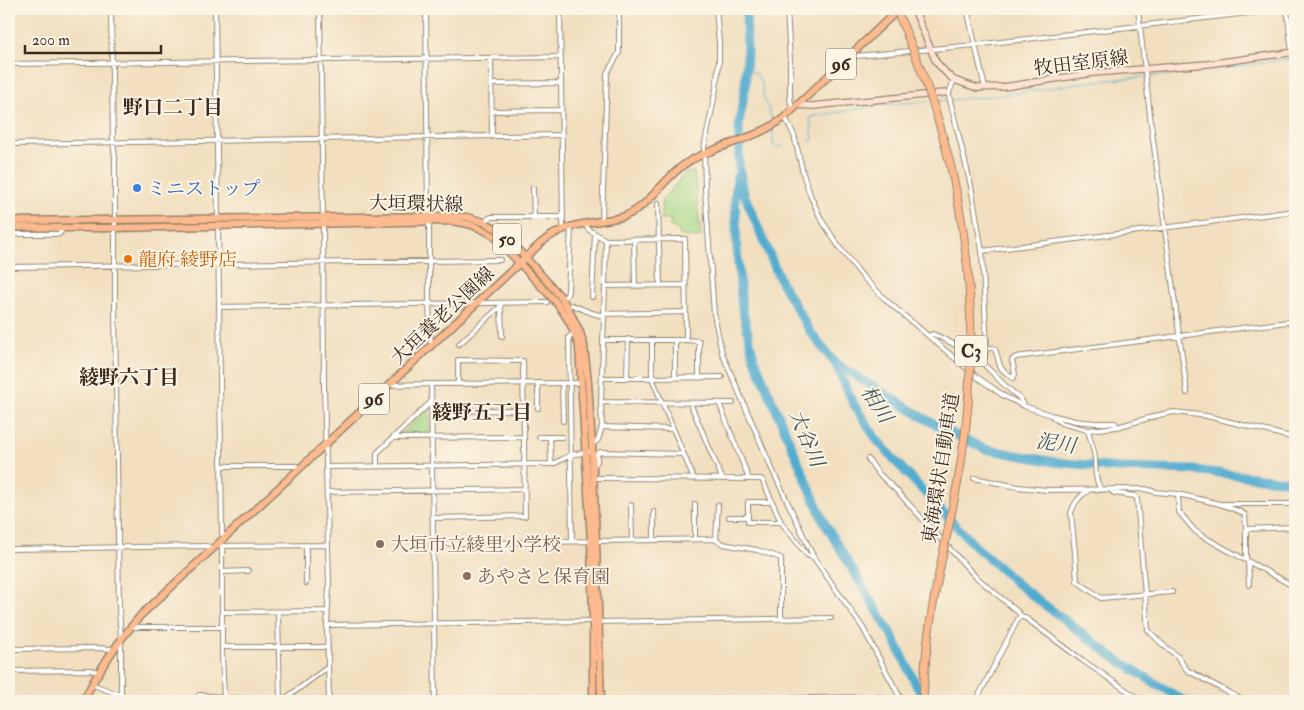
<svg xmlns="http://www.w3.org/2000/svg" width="1304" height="710" font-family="'IM FELL Double Pica','Noto Serif JP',serif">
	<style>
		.green { fill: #a5d786; stroke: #708052 }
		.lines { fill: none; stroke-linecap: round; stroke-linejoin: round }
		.stream { stroke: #51abcf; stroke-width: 1 }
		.river { stroke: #51abcf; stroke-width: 9 }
		.street-casing { stroke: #96846e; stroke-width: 6 }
		.secondary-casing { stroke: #96846e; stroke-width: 8 }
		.primary-casing { stroke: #96846e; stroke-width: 9 }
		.street { stroke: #fff; stroke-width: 4 }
		.secondary { stroke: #fee3d2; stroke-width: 5.5 }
		.primary { stroke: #fcba8e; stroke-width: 6 }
		.highway-bridge-casing { stroke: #96846e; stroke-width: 9; stroke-linecap: butt }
		.highway-bridge { stroke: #fcba8e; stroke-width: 7 }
		.shop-dot { fill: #3f7fe0; stroke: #fcf5e5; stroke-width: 2 }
		.food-dot { fill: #e8710a; stroke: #fcf5e5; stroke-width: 2 }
		.education-dot { fill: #8d6e63; stroke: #fcf5e5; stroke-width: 2 }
		.labels { text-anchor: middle; stroke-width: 4; stroke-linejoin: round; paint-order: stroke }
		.shield { fill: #fcf5e5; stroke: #75675a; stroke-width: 1 }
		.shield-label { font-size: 18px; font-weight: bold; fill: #3b2a1e }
		.street-label { font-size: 19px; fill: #3b2a1e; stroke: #fcf5e5 }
		.shop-label { font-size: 19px; fill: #366cbe; stroke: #fcf5e5; text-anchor: start }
		.food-label { font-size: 19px; fill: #c56008; stroke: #fcf5e5; text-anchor: start }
		.education-label { font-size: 19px; fill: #785e54; stroke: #fcf5e5; text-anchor: start }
		.neighbourhood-label { font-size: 20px; font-weight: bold; fill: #3b2a1e; stroke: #fcf5e5 }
		.water-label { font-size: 20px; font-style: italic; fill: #43575c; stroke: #fcf5e5 }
	</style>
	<rect width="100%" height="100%" fill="#fcf5e5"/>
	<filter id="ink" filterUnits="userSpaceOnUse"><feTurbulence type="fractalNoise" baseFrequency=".02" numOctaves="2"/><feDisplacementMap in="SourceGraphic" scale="10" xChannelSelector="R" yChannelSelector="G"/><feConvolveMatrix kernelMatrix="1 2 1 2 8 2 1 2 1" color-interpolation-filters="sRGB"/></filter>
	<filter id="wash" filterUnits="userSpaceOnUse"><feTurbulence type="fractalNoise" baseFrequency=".0096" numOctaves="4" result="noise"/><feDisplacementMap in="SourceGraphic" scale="20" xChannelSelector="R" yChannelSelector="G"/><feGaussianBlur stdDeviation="1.12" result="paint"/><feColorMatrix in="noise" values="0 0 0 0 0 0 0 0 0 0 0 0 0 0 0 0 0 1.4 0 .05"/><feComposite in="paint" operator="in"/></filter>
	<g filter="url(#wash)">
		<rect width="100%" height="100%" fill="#f1dfbf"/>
		<path class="green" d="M694,172L701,237L693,238L680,235L678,230L670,226L671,219H661L662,200L685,173Z
			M429,408L430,435L399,436Z"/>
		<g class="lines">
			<path class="stream" d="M746,69L757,74L762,85L763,95L773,122
				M1147,77L1226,68L1295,58
				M951,100L994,96L1039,90L1078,83L1143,77
				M934,101L947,100
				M773,129V145L778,147L783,146
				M809,141L813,140L810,117L880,105L930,101"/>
			<path class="river" d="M746,9L747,52L745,88L739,124V165L744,194L781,282L811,333L835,363L853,403L877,440L897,463L974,545L1016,583L1112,656L1158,685L1185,701
				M737,176L735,196L737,251L742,308L754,358L824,522L893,637L924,701
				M835,363L939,427L985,449L1054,462L1118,468L1193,470L1295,482"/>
		</g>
	</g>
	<g filter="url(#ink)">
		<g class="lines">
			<g class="street-casing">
				<path id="street" d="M111,9L113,142L115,157V308L119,609L121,638V694
					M215,9L218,220
					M320,9L323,224L324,386L328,545L329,586L327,625L329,701
					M426,9L428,216
					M560,9L563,225L564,229
					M716,9L719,43V62L716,89L704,148L705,189L714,314L722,353L772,469L814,558L863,628L902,701
					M787,9L790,61V97L792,110
					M967,9L985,88
					M1138,9L1151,124L1187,393
					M1287,9L1292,52
					M851,55L856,56L975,45L1283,9
					M491,58L492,137
					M9,64L561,57
					M954,80L949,93V96L971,186L982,251L987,348L984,359L982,362
					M491,84L561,83
					M492,111L561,110
					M785,117L794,135L804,177L811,197L821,219L839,247L863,277L887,301L977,377L1004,396L1024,406L1051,415L1075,421L1096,423H1115L1117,427
					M9,144L562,135
					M533,188L534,217
					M658,203L660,286
					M602,220L607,73L619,53V9
					M429,222V304L431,346
					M484,222L491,217H563
					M584,223L589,230L606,240L685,239L686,340H604
					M218,225L222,533L224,537
					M9,234H59L64,228
					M634,239L635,286
					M982,251L1295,211
					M9,267L500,260
					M605,286L686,285
					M592,297L595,234
					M562,299L567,295L568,291L571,227
					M572,305L592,313L604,316
					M501,306L502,336
					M219,307L547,302
					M604,314L686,312
					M929,336L933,334C949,341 967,351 981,362C991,370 999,381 1009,389C1014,394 1023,398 1024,406
					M652,340V378L722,377
					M686,340L699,341V378
					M459,344L501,306
					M987,348H992L995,349C1002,368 995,365 1013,378L1015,374L1012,360L1016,357L1295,321
					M675,377V340
					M602,378H652L694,479
					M627,378L628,339
					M562,383L563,421
					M389,385L431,384
					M601,402L733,403
					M690,403L722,478
					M719,403L749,479
					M538,408V383
					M431,411L524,410
					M1053,417L1061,423L1088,430L1117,427L1163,414L1175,412L1207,416L1295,438
					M602,427L673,429
					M1088,430C1090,439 1094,449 1095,458C1096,471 1094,477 1101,490
					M539,437H562
					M550,437L551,464
					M393,438L524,437
					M592,445L598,440L602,427L601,402L605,286L606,240
					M868,459L878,473L896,490L975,576L1018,612L1021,616L1027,619L1082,660L1142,701
					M221,466H296L300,468
					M377,466V453L431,402
					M593,466L597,462V454L600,452L683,454
					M327,467L553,464L571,455L592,451
					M594,478L761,479L763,481L781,522L807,555L814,558
					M974,478L1018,487L1047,490L1145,489L1156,492L1178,494L1220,504L1241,512L1245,515L1246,529V560
					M1110,490L1114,493L1135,496L1137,499L1148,630L1162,644L1177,656L1187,670L1244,701
					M1088,491C1079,496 1074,503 1071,513L1075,553L1077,581L1101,598L1172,592
					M327,492L525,489
					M1178,494L1179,512L1195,531L1202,536L1295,587
					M771,501L768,502H748V522H781
					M1222,504H1295
					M631,505L632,540
					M654,512V540
					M729,517H748
					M433,518L525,516L523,361L458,360V384
					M1246,529L1295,527
					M695,539V504
					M716,540L718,505
					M572,541L569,337L575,332
					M432,544L714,539L723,544L757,550L781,558V618
					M221,545L222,546L328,545
					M306,545V583
					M222,546V654L224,698
					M9,549L206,546L212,548
					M1248,561L1249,585
					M222,572L248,571
					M222,612L327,611
					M278,612L280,701
					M598,622L831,618
					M327,625L593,621
					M132,627H222
					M222,647H328
					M9,649L94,648L113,649
					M9,671L91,670L98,672
					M91,684L137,701
					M196,701L199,695L265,701
					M282,701L328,667
					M435,701L431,384L582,383
					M609,701L883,697L886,701
					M976,701L1018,619L1021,616"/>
			</g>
			<g class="secondary-casing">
				<path id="secondary" d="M914,9L936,62L947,74L954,80L977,88L1004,87L1093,73L1207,64L1295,52
					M797,105L812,106L945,93"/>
			</g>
			<g class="primary-casing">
				<path id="primary" d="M9,221L449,216L467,217L484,222L498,230L525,257L560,296L568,308L580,332L584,346L588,382L592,445L596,541L601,701
					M9,227L64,228H115L449,221C468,223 478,226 494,236L555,301C567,317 574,328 579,347L591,541L593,621V701
					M83,701C99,669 117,642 141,615L300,468L542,242C564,225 581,224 606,220C612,219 619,218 625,216C650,206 665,176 688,162C697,156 707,153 716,149C740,140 765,133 785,117L899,9"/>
			</g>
			<use href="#street" class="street"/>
			<use href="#secondary" class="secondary"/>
			<use href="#primary" class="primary"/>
			<g class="highway-bridge-casing">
				<path id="highway-bridge" d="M896,9C914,50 931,93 943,137C973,243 978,354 961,463C953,512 940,561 932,611C927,641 924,671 923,701"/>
			</g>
			<use href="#highway-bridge" class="highway-bridge"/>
		</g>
	</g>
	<circle class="shop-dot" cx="137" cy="188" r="5"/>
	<circle class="food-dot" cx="128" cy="259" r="5"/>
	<g class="education-dot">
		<circle cx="380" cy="544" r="5"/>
		<circle cx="467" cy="576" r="5"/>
	</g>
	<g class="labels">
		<g class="shield">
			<rect x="826" y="48.5" width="30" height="31" rx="4"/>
			<rect x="493" y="223.5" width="28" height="31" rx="4"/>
			<rect x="955" y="335.5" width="32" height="31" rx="4"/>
			<rect x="359" y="383.5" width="30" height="31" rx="4"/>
		</g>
		<g class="shield-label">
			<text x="841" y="70">96</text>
			<text x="507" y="245">50</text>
			<text x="971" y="357">C3</text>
			<text x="374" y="405">96</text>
		</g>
		<g class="street-label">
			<text transform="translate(1081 62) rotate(-7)" y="7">牧田室原線</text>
			<text transform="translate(416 203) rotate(1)" y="7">大垣環状線</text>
			<text transform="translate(442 315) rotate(-43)" y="7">大垣養老公園線</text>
			<text transform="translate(940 468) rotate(-81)" y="7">東海環状自動車道</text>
		</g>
		<g class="shop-label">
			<text x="147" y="195">ミニストップ</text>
		</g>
		<g class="food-label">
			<text x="138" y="266">龍府 綾野店</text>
		</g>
		<g class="education-label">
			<text x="390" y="551">大垣市立綾里小学校</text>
			<text x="477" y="583">あやさと保育園</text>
		</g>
		<g class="neighbourhood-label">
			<text x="173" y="114">野口二丁目</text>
			<text x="129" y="384">綾野六丁目</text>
			<text x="482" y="419">綾野五丁目</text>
		</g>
		<g class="water-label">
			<text transform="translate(877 404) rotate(57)" y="7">相川</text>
			<text transform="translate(807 438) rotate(67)" y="7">大谷川</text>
			<text transform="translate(1056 443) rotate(8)" y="7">泥川</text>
		</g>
	</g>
	<rect width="1304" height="710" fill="none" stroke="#fcf5e5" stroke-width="30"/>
	<path d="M25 45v8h136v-8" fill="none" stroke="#3b2a1e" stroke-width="2.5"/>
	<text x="32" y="45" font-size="15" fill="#3b2a1e" stroke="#fcf5e5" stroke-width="4" paint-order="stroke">200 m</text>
</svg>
